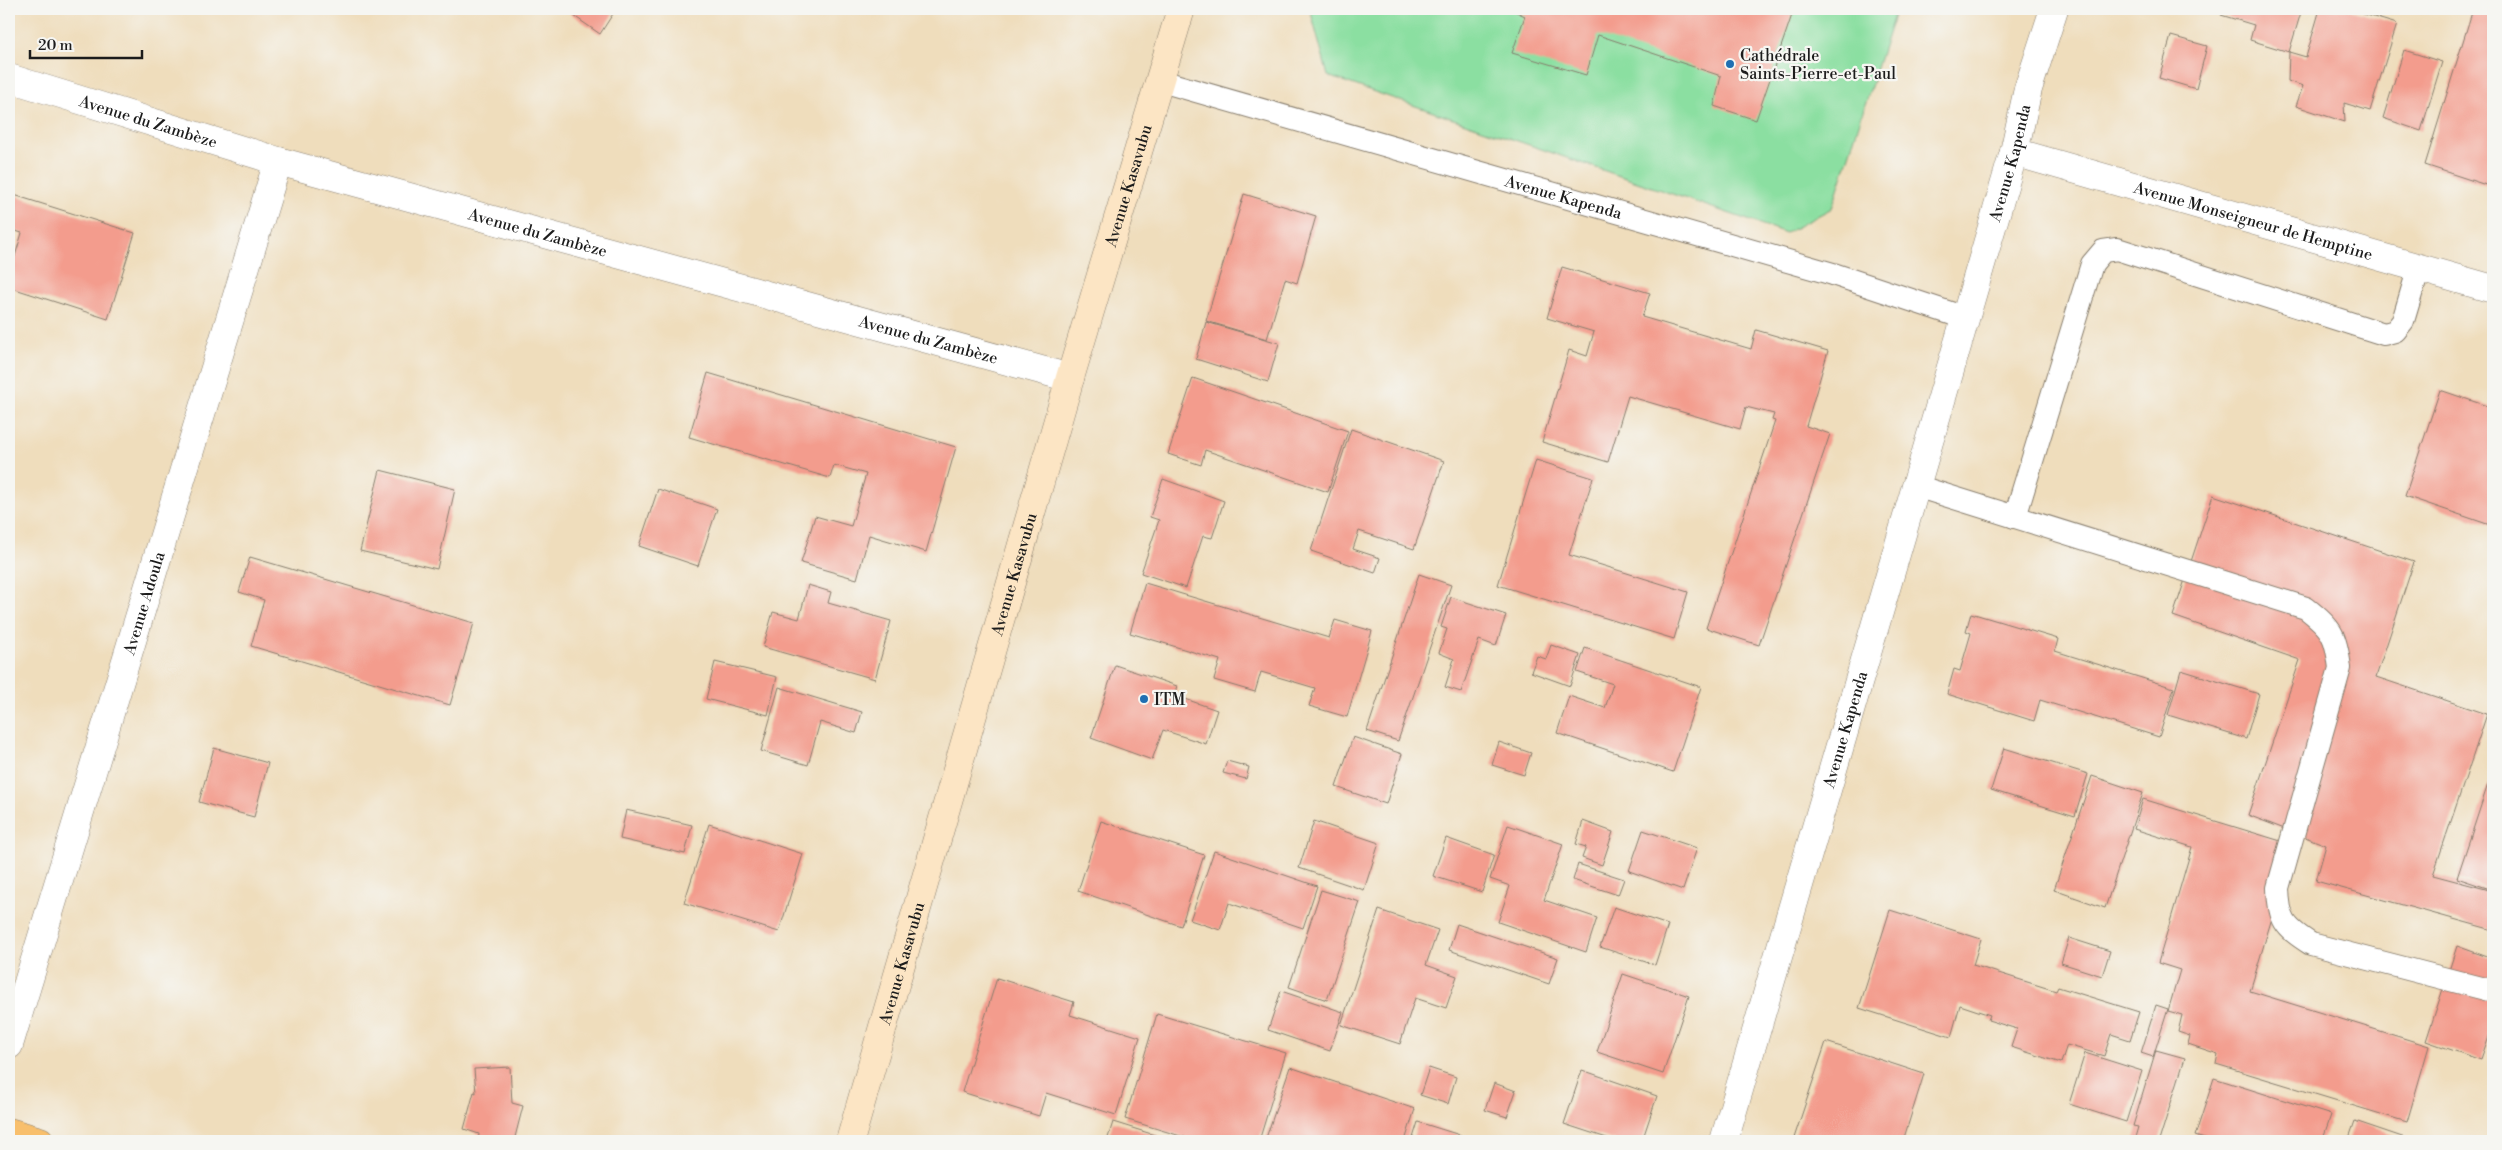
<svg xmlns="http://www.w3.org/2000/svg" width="2502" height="1150" font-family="'Libre Bodoni',serif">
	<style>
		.green { fill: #8bdfa1; stroke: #547e5e }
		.building { fill: #f39c8d }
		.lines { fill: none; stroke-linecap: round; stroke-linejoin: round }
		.service-casing { stroke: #867c6c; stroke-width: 24 }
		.minor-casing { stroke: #867c6c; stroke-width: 29 }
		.secondary-casing { stroke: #867c6c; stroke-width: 29 }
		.trunk-casing { stroke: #867c6c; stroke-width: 29 }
		.service { stroke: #fff; stroke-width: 22 }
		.minor { stroke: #fff; stroke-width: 28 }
		.secondary { stroke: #fce5c4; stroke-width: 28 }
		.trunk { stroke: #f8bf6c; stroke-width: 28 }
		.poi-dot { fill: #1f6fb2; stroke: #f6f6f2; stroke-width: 2 }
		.labels { text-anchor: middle; stroke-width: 4.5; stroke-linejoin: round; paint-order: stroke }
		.poi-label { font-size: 16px; fill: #1c1c1c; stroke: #f6f6f2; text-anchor: start }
		.street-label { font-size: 16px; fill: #1c1c1c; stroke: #f6f6f2 }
	</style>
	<rect width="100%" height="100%" fill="#f6f6f2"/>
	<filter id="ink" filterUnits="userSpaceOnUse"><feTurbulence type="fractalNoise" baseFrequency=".02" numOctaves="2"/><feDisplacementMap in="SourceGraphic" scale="10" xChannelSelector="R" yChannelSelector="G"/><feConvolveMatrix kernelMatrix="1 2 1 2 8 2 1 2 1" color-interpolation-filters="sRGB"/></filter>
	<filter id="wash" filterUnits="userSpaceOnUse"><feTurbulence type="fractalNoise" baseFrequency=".0096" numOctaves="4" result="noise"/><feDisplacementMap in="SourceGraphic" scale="20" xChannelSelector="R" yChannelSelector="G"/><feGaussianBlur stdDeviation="1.12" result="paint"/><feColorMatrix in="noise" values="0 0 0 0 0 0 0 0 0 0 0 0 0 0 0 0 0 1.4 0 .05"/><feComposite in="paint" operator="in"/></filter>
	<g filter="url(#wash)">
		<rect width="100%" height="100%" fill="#efddbc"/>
		<path class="green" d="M1310,9H1896L1832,208L1786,233L1328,76Z"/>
		<g id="blocks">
			<path class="building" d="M564,9H616L600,34Z
				M1510,9H1794L1756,120L1714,106L1721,76L1598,35L1586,75L1512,53L1525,16Z
				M2223,9H2302L2289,52L2250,40L2254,25L2221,15Z
				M2320,9H2347L2397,24L2370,111L2344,103L2345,122L2296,106L2303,86L2288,81L2289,52L2306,57Z
				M2473,9H2493V171L2489,186L2425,165Z
				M2171,36L2207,46L2196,89L2159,78Z
				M2404,50L2442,62L2421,131L2383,118Z
				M1244,194L1316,216L1297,283L1285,279L1267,339L1206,321Z
				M14,195L135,233L108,319L9,287V276L22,233L9,229V212Z
				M1562,267L1650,293L1642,317L1751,349L1756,330L1828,351L1806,426L1830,434L1759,645L1706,628L1775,421L1772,420L1774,414L1746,407L1740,429L1628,396L1608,462L1542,442L1569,350L1587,356L1594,332L1547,318Z
				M1206,322L1279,343L1268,382L1196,359Z
				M708,373L956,447L926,552L869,535L857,579L801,563L815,516L851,526L866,474L834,465L830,478L689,437Z
				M1193,378L1348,431L1328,492L1205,450L1201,465L1168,454Z
				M2440,390L2493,408V526L2405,496Z
				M1351,429L1444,461L1414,549L1359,531L1353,549L1380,558L1375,573L1311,551Z
				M1536,460L1593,478L1569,555L1688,592L1674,639L1498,585Z
				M380,470L455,489L437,569L360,551Z
				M1163,479L1224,501L1212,538L1203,536L1186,588L1141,573L1159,520L1150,517Z
				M658,489L717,509L698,566L639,546Z
				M2213,495L2414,562L2376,677L2487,714L2433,875L2493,891V930L2316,881L2326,845L2248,815L2300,660L2173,616Z
				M250,557L474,623L450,705L251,646L264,600L239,592Z
				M1419,574L1451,585L1398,741L1367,731Z
				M1145,583L1329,638L1335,620L1372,631L1347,717L1309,706L1315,688L1261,672L1255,692L1214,680L1220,660L1130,633Z
				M808,585L831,592L828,603L891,621L875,679L763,647L773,612L799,619Z
				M1451,597L1506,615L1496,646L1479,640L1461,692L1445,687L1454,659L1439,653L1447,629L1441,627Z
				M1971,613L2058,639L2055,651L2174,688L2159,737L2040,700L2034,721L1947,694L1954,669L1960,671L1971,633L1966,631Z
				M1551,645L1580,655L1570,686L1531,672L1537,656L1546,659Z
				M1585,648L1701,687L1673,772L1557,733L1569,696L1605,708L1613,684L1577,672Z
				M715,662L777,677L768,715L706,699Z
				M1115,665L1177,686L1174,695L1217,710L1206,744L1163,730L1152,760L1091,738Z
				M2181,670L2259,694L2246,739L2168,715Z
				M779,687L862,712L856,733L820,722L808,765L761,751Z
				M1353,737L1402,754L1386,804L1336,787Z
				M1499,742L1531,753L1524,775L1492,765Z
				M214,748L268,763L254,817L199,802Z
				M2004,748L2088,774L2075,816L1991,790Z
				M1227,761L1249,767L1246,779L1223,773Z
				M2493,769V890L2457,878Z
				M2092,776L2143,793L2105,908L2054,890Z
				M2143,799L2294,845L2250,991L2429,1046L2407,1122L2216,1064L2218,1054L2188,1044L2190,1036L2178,1032L2182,1015L2168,1011L2180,970L2158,963L2192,847L2134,829Z
				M626,810L692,825L685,854L620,839Z
				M1101,821L1204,855L1181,926L1078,891Z
				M1314,821L1379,843L1364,890L1299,868Z
				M1583,821L1613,832L1602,865L1582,858L1586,847L1576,844Z
				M709,824L803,854L779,932L684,903Z
				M1508,825L1563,844L1544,900L1597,918L1586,952L1498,922L1510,886L1490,879Z
				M1643,830L1697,848L1683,890L1629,871Z
				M1446,838L1494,855L1482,892L1433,876Z
				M1214,851L1317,886L1303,928L1229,903L1220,930L1190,920Z
				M1578,864L1624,879L1618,895L1573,880Z
				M1321,890L1360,902L1327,1000L1289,987Z
				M1614,907L1668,925L1655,965L1600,947Z
				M1379,910L1438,930L1426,965L1457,976L1446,1008L1415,998L1400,1044L1341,1025Z
				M1890,910L1981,939L1973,965L2056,991L2058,987L2139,1012L2130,1040L2111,1034L2104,1056L2067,1045L2061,1063L2011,1047L2017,1029L1988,1020L1990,1015L1960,1005L1951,1037L1859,1008Z
				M1457,924L1558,958L1549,984L1449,950Z
				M2069,938L2110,951L2102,976L2061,963Z
				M2457,946L2493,959V1025L2481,1060L2426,1041Z
				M1623,974L1689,996L1663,1074L1597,1052Z
				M997,978L1074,1002L1070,1015L1140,1037L1116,1115L1046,1093L1039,1116L962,1092Z
				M1281,991L1343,1012L1330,1051L1268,1030Z
				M2156,1005L2168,1009L2153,1057L2141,1053Z
				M1157,1014L1286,1053L1259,1141H1197L1125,1119Z
				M1826,1042L1924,1074L1903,1141H1793Z
				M2156,1050L2185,1058L2159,1141H2134L2138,1127L2133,1126Z
				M2085,1053L2142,1071L2126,1122L2069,1104Z
				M510,1067L512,1103L523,1106L514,1141H478L479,1134L464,1129L474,1092L476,1093L474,1069Z
				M1290,1067L1415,1109L1405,1141H1265Z
				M1429,1068L1456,1077L1448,1104L1420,1095Z
				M1582,1070L1657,1096L1642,1141H1616L1564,1124Z
				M2214,1078L2331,1115L2322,1141H2211L2195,1136Z
				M1494,1083L1516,1091L1507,1117L1485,1110Z
				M2355,1121L2414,1141H2348Z
				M1113,1122L1174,1141H1107Z
				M1418,1122L1476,1140V1141H1412Z"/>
		</g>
	</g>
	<g filter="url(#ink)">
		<use href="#blocks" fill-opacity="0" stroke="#867c6c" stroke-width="1"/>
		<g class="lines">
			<g class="service-casing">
				<g id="service">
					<path id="s1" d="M1161,81L1833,274L1965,318"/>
					<path d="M1916,486L2306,608C2332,628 2336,635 2340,668L2278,888C2279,920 2284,927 2311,944L2493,991"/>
					<path d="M2015,517L2092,264L2103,251L2117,249L2384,334L2395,331L2403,321L2419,267"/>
				</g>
			</g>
			<g class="minor-casing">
				<g id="minor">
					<path id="s2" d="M9,78L278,161L1070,378"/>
					<path id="s3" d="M2014,152L2493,289"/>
					<path id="s4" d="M9,1045L278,161"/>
					<path id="s5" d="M1724,1141L2014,152L2028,89L2054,9"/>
				</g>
			</g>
			<g class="secondary-casing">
				<g id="secondary">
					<path id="s6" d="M850,1141L1070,378L1181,9"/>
				</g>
			</g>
			<g class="trunk-casing">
				<path id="trunk" d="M9,1132L40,1141"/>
			</g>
			<use href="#service" class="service"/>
			<use href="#minor" class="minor"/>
			<use href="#secondary" class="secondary"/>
			<use href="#trunk" class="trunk"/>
		</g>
	</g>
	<g class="poi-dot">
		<circle cx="1730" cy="64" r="5"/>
		<circle cx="1144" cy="699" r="5"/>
	</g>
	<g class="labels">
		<g class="poi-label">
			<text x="1740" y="61">Cathédrale<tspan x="1740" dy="18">Saints-Pierre-et-Paul</tspan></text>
			<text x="1154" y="705">ITM</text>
		</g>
		<g class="street-label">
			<text dy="6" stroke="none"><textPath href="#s2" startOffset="146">Avenue du Zambèze</textPath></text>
			<text dy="6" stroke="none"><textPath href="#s5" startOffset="1019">Avenue Kapenda</textPath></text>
			<text dy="6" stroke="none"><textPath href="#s6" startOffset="995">Avenue Kasavubu</textPath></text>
			<text dy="6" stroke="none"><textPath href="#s1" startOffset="419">Avenue Kapenda</textPath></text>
			<text dy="6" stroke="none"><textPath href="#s3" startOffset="249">Avenue Monseigneur de Hemptine</textPath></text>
			<text dy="6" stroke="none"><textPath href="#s2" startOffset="551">Avenue du Zambèze</textPath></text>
			<text dy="6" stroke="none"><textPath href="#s2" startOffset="956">Avenue du Zambèze</textPath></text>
			<text dy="6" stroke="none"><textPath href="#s6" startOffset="590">Avenue Kasavubu</textPath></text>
			<text dy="6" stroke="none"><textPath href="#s4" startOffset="462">Avenue Adoula</textPath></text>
			<text dy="6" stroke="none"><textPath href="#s5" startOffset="429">Avenue Kapenda</textPath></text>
			<text dy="6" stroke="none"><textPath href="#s6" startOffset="185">Avenue Kasavubu</textPath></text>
		</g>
	</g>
	<rect width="2502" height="1150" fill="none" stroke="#f6f6f2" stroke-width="30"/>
	<path d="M30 50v8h112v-8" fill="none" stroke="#1c1c1c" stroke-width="2.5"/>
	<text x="38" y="50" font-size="15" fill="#1c1c1c" stroke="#f6f6f2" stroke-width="4" paint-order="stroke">20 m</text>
</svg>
